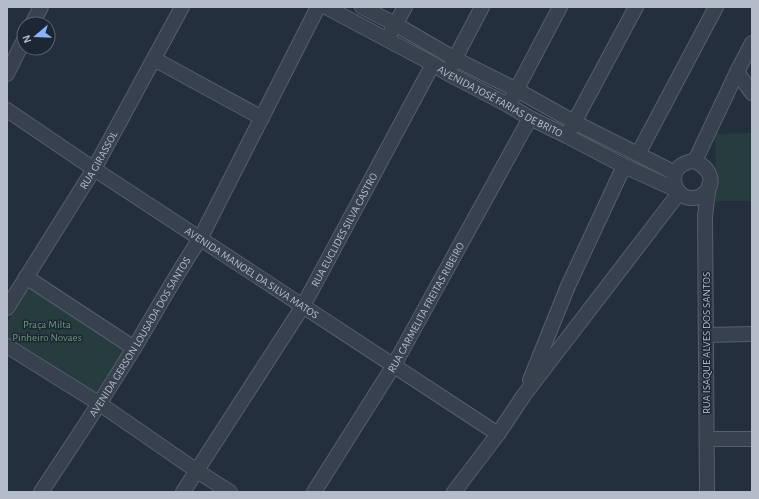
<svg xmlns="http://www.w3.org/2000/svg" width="759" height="499" font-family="'Alegreya Sans',sans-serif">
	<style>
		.green { fill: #263c3f }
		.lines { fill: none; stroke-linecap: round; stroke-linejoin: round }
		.minor-casing { stroke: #565f6c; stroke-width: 16 }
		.minor { stroke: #38414e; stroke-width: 14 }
		.labels { text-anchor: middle; stroke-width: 3; stroke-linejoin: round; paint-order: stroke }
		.street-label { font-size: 11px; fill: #b4bcc9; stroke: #1d2633 }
		.park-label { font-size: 11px; fill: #6b9a76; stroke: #1d2633 }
	</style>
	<rect width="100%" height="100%" fill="#242f3e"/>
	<path class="green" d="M752,133V201H716L715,134Z
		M30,287L124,349V352L123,355L96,392L92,393L7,338V322L28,289Z"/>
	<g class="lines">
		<g class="minor-casing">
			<g id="minor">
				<path id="s1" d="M326,7L433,64L447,73L508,105L530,118L567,136L624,166L677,190"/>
				<path d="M362,7L395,24L455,59L517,90L574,122L675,173"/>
				<path d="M32,24L41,7"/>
				<path d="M391,32L405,7"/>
				<path d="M154,59L262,118"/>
				<path d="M451,66L482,7"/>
				<path d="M737,72L752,93"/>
				<path d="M7,74L24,40"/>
				<path d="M512,98L560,7"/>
				<path id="s2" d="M7,110L94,169L498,434"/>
				<path d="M570,130L636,7"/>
				<path d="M638,154L716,7"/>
				<path d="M695,161L737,72L752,43"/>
				<path d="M695,161C707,167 716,178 707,191C703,195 699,198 694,198C673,200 666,170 686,163C688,162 692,161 695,161Z"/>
				<path d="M26,277L134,348"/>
				<path id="s3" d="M7,308L94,169L182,7"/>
				<path d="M706,335L752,334"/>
				<path d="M7,346L100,404L197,471L230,492"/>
				<path d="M530,380L568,286L624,166"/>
				<path d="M707,439H752"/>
				<path id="s4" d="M41,492C73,444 104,397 134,348C156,312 176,274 200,239L318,7"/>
				<path id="s5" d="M183,492L303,306L433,64"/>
				<path id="s6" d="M314,492L394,365L530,118"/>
				<path d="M454,492L498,434L524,395L679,193"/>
				<path d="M707,492L705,216L709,185"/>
			</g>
		</g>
		<use href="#minor" class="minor"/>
	</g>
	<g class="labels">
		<g class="street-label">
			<text dy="4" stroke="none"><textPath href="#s1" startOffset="198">AVENIDA JOSÉ FARIAS DE BRITO</textPath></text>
			<text dy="4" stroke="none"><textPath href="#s3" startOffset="174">RUA GIRASSOL</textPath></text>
			<text dy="4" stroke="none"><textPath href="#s5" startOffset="308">RUA EUCLIDES SILVA CASTRO</textPath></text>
			<text dy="4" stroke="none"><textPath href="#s2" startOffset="294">AVENIDA MANOEL DA SILVA MATOS</textPath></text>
			<text dy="4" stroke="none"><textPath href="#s6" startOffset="216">RUA CARMELITA FREITAS RIBEIRO</textPath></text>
			<text dy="4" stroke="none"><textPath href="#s4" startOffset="184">AVENIDA GERSON LOUSADA DOS SANTOS</textPath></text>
			<text transform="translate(706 343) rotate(-90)" y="4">RUA ISAQUE ALVES DOS SANTOS</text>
		</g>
		<g class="park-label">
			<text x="47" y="328">Praça Milta<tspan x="47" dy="13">Pinheiro Novaes</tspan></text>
		</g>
	</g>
	<rect width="759" height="499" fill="none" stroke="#b4bcc9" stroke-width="16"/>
	<g transform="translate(36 36) rotate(251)"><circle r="19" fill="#1d2633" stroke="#59626f"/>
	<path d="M0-3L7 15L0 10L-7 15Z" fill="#8ab4f8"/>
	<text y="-6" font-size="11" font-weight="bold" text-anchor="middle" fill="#b4bcc9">N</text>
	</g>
</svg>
